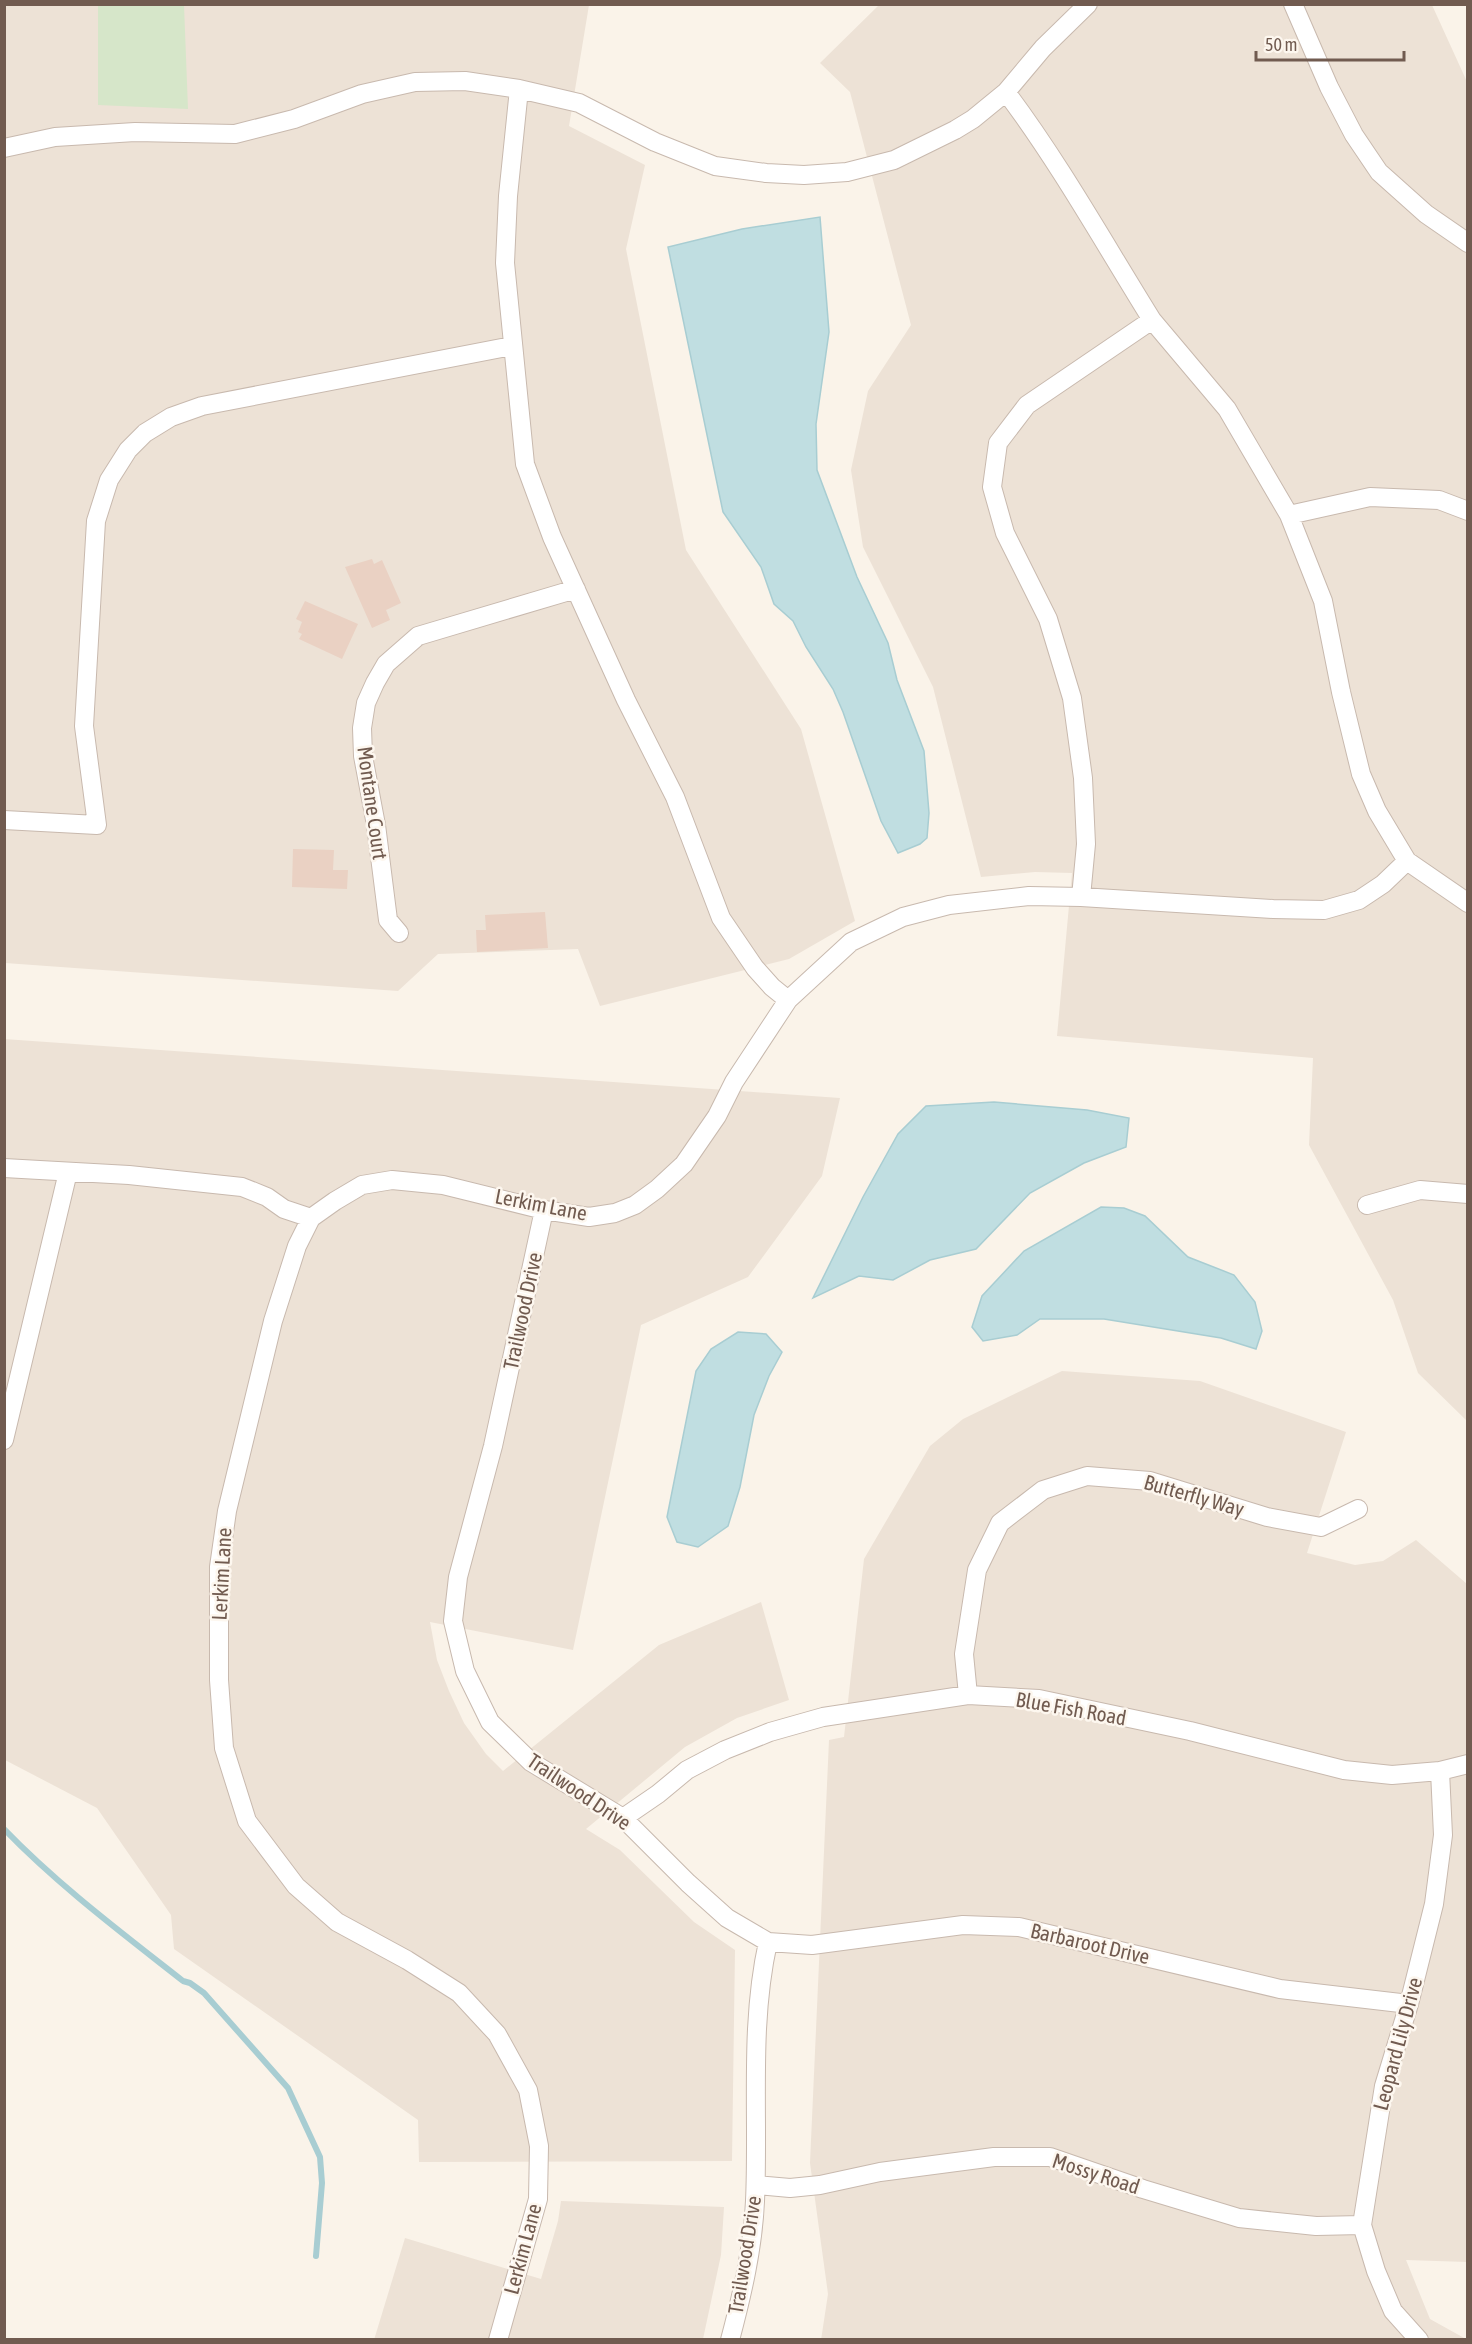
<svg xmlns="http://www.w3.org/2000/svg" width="1472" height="2344" font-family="'Asap Condensed',sans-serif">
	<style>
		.residential { fill: #ede2d6 }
		.green { fill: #d6e6c9 }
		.water { fill: #c0dee1; stroke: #a8cdd2; stroke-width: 1.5 }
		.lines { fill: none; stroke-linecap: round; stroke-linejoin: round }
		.stream { stroke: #a8cdd2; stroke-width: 6 }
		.building { fill: #ead1c3 }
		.minor-casing { stroke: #c8b9ae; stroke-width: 20 }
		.minor { stroke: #fff; stroke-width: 18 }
		.labels { text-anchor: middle; stroke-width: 5; stroke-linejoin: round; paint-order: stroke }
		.street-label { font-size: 21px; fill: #715b50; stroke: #fdf7ef }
	</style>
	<rect width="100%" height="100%" fill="#faf3e9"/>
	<path class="residential" d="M168,4L193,6L199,4L589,5L569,126L645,165L626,249L686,550L801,729L855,921L789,959L600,1006L578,949L438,954L398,991L5,963L4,5Z
		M879,5H1432L1468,84L1467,1421L1418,1373L1393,1300L1309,1145L1313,1058L1057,1036L1072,873L1035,872L981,877L933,687L863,547L851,470L868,391L911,325L850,92L820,63Z
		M4,1039L840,1098L822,1176L748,1277L641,1325L573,1650L430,1622L437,1660L449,1691L464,1723L486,1754L503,1771L659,1645L761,1602L789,1700L737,1718L685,1747L586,1829L620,1850L694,1922L735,1950L732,2161L419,2162L418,2120L174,1949L171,1915L97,1808L5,1760Z
		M1062,1371L1200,1381L1346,1432L1307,1553L1355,1565L1383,1561L1416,1540L1467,1584V2262L1406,2260L1430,2319L1466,2339L821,2340L828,2294L810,2163L829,1740L844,1737L864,1559L930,1446L963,1419Z
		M561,2201L724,2207L721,2255L703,2339L374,2340L405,2238L541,2279L558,2221Z"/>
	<path class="green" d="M98,5H184L188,109L98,105Z"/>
	<path class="water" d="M820,217L829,332L816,424L817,470L857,577L888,643L897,680L924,751L929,813L927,838L920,844L898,853L881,821L843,712L833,689L806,647L793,621L774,604L761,567L723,512L668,247L742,229Z
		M994,1102L1087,1110L1129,1118L1126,1147L1084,1163L1030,1193L976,1249L930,1260L893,1280L859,1276L813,1298L863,1197L898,1134L926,1106Z
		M1101,1207L1124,1208L1145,1216L1188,1257L1234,1275L1255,1302L1262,1331L1256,1349L1221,1338L1104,1319H1040L1017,1335L983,1341L972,1327L982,1296L1024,1251Z
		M738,1332L766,1334L782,1352L769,1376L754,1415L740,1487L728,1526L698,1547L677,1542L667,1517L696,1371L711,1349Z"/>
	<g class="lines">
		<path class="stream" d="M4,1829C58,1885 122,1933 183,1981L190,1983L204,1993L288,2088L320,2157L322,2183L316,2256"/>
	</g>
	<path class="building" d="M372,559L374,564L382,560L401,603L386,610L390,620L372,628L345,567Z
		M305,601L358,624L342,659L299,639L302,634L298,632L302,622L296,619Z
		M293,849L334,850L333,870H348L347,889L292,887Z
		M545,912L548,948L477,952L476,930H486L485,915Z"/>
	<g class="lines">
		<g class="minor-casing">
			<path id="minor" d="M1293,4L1329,87L1354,135L1379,172L1426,214L1468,243
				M4,148L55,137L135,132L235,134L294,119L362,94L415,82L465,81L519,89L579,103L655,142L715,166L766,173L804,175L847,172L894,160L955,130L973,119L1006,92L1043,48L1088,4
				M1152,320L1227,409L1289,515L1323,601L1341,692L1361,774L1377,811L1407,861L1468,903
				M1289,515L1370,497L1439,500L1468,511
				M4,820L97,825L84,726L96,521L109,480L128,450L145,433L171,417L202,406L512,346
				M1081,897L1273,909L1324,910L1359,900L1383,884L1407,861
				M399,933L388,920L376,825L363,756L362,728L366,703L375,683L386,664L418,636L576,589
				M788,1000L851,942L903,917L949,905L1029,896L1081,897L1086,844L1083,778L1072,698L1048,619L1005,533L992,487L998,443L1027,405L1152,320C1104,243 1060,164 1006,92
				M4,1168L129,1175L242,1187L267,1197L284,1209L311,1218
				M1367,1205L1420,1190L1468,1194
				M544,1210L493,1446L458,1577L453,1621L465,1671L490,1722L531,1762L623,1818L688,1883L727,1918L768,1942C749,2027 759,2115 755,2201C753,2248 742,2295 730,2340
				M4,1440L68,1172
				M968,1695L964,1654L977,1570L1000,1523L1043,1490L1087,1476L1150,1481L1267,1517L1321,1527L1358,1509
				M623,1818L658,1794L687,1770L725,1750L770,1732L823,1717L968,1695L1039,1699L1190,1731L1344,1770L1392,1775L1440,1771L1468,1764
				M768,1942L812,1945L963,1925L1019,1927L1280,1989L1409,2004
				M756,2185L790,2188L820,2185L880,2172L994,2157H1050L1143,2189L1239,2218L1316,2226L1362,2225
				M498,2340L538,2199L539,2146L528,2090L497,2034L459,1993L407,1960L337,1922L296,1886L247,1821L224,1748L219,1680V1567L227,1511L273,1321L297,1246L311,1218L335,1201L362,1185L392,1180L443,1185L544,1210L589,1217L615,1213L635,1205L657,1189L684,1164L717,1116L734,1082L788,1000L772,987L755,968L721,918L675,797L626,700L552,537L525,464L505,263L508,196L519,89
				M1419,2340L1393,2311L1376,2271L1362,2225L1384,2086L1409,2004L1434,1904L1443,1835L1440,1771"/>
		</g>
		<use href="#minor" class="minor"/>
	</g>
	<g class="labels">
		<g class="street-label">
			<text transform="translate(372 803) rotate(82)" y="7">Montane Court</text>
			<text transform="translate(541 1205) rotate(11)" y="7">Lerkim Lane</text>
			<text transform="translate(523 1311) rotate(-78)" y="7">Trailwood Drive</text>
			<text transform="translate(1194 1496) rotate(16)" y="7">Butterfly Way</text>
			<text transform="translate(222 1574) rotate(-87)" y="7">Lerkim Lane</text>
			<text transform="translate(1071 1709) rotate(10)" y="7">Blue Fish Road</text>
			<text transform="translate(579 1792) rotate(34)" y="7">Trailwood Drive</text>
			<text transform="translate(1090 1944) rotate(13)" y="7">Barbaroot Drive</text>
			<text transform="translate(1398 2044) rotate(-75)" y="7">Leopard Lily Drive</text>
			<text transform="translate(1096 2174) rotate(18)" y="7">Mossy Road</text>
			<text transform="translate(523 2249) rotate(-75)" y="7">Lerkim Lane</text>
			<text transform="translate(745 2255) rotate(-81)" y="7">Trailwood Drive</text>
		</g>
	</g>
	<rect width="1472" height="2344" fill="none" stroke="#715b50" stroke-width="12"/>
	<path d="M1256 51v9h148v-9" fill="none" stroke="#715b50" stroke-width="3"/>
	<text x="1265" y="51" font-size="18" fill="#715b50" stroke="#fdf7ef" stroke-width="4.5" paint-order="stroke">50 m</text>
</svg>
